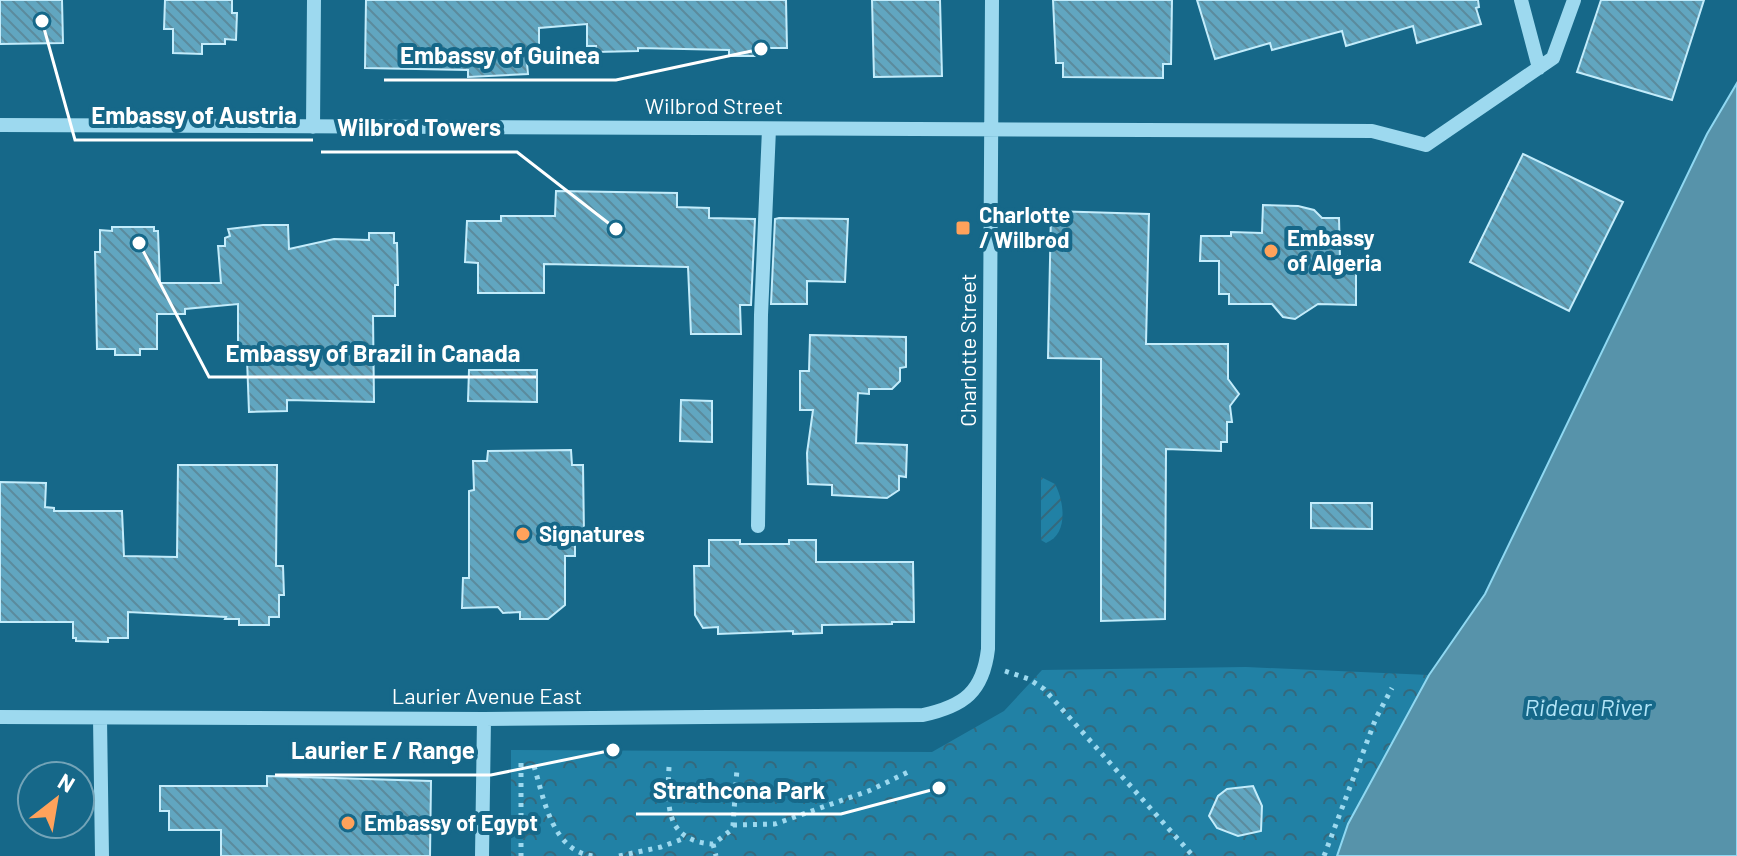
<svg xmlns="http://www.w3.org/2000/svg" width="1737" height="856" font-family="Barlow,sans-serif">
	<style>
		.forest { fill: url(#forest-crowns) }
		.garden { fill: url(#garden-furrows) }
		.water { fill: #5793aa; stroke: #8fd8f2; stroke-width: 2 }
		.building { fill: url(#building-back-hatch); stroke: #c3ecfb; stroke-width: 2 }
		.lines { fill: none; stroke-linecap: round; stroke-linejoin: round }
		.path { stroke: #9dd9ef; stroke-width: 5; stroke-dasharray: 4 6; stroke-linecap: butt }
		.minor { stroke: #9dd9ef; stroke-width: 14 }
		.poi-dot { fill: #ffa25b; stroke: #166889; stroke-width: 3 }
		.labels { text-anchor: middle; stroke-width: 8; stroke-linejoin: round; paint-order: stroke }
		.street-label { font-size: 22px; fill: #fff; stroke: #166889 }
		.poi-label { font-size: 22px; font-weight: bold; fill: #fff; stroke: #166889; text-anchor: start }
		.water-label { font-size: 24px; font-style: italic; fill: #b1e4f7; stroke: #166889 }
		.leader { fill: none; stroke: #fff; stroke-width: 3 }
		.callout-dot { fill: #fff; stroke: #166889; stroke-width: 3 }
		.callout-label { font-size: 24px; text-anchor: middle; font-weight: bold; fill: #fff; stroke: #166889; stroke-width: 8; stroke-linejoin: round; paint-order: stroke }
	</style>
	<defs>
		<pattern id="forest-crowns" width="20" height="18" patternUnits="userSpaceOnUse" patternTransform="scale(2)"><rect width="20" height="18" fill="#2181a5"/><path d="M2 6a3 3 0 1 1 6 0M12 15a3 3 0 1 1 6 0" fill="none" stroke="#34697d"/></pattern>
		<pattern id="garden-furrows" width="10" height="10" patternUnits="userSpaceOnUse" patternTransform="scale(2)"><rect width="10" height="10" fill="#2181a5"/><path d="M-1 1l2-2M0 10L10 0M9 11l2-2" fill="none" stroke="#34697d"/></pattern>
		<pattern id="building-back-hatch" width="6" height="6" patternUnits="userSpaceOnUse" patternTransform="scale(2)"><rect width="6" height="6" fill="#61a6c0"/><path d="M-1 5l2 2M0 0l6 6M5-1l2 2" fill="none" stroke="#5b8b9d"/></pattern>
	</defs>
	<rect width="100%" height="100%" fill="#166889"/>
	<path class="forest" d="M1246,667L1429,675L1348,824L1337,856H511V750L932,752L1004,711L1042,670Z"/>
	<path class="garden" d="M1041,477L1055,484C1064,501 1069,534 1046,543L1041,540Z"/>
	<path class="water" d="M1737,83V856H1337L1348,824L1429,675L1485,594L1707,134Z"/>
	<path class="building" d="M0,0H62L63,43L0,44Z
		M165,0H232V13H237L236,40L225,39V44H202V54L173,53V29H164Z
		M366,0H786L787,48H764V52H756V56H729V50L638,48V51L596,52V46H587V24L539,28V63H527L528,74L468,77V70L365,68Z
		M872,0H940L942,76L874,77Z
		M1053,0H1172L1171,64H1163V78L1063,77V63H1056Z
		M1197,0H1478L1479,7L1476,8L1481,24L1417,43L1413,26L1346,46L1342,31L1272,50L1270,43L1215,59Z
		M1601,0H1704L1672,100L1577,72Z
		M1523,154L1623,202L1569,311L1470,262Z
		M556,191L677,193V207L709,208V218L755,219L751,305H740L741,334H691L688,267L544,264V293H478V263L465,262L467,221H501V216H555Z
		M1263,205L1298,206L1314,210L1322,218H1339L1340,258L1347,257V267H1356V305L1318,304L1295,319L1283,317L1272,304H1229V294H1219V261H1200L1201,236H1231V232L1262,233Z
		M1051,211L1149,214L1146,344H1228V379L1239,394L1230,406L1232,422H1227V442H1221V451L1166,449L1165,619L1101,621V359L1048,358Z
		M779,218L848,219L845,282L807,281V304H771L775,219Z
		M263,225H288L289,249L334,239L369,240V233H394V243H397L398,285H395V316H373L374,402L287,400V411L249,412L247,359H238V304L185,309V314H157V349H140V355H115V349H97L95,252H100V230L112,231V227H154V231H158L160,283H221L218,246H225V238L230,236L228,229Z
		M810,335L906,337V367L900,368V381L892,389H869V394L858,393L856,443L907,445L906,477L899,476V490L887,498L832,495V485L808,484L807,453L813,410H800V371H809Z
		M469,370H537V402L468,401Z
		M681,400L712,401V442L680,441Z
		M571,450L572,465H583L584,534H575V556H565V605L548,619H520V612L503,613L498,607L462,608L463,578H469V491L474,490L473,461H487L488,451Z
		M178,465H277L276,566H283L284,595H279V617H269V625H239V619H225L226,617L128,612V638H108V642L76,641V638H73V622H0V482L46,483L45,507L54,508V511H122L124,556L177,557Z
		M1311,503H1372V529L1311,528Z
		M709,540H740V544H789V540H816V562H913L914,622H892V624L822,625V633L793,634V631L718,634V627L703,628L695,615L694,566H709Z
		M267,776L431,781L430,856H221V830H169V811H160V786H267Z
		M1253,786L1262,806L1261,831L1238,836L1217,828L1209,816L1218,796L1227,789Z"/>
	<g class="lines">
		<path class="path" d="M1005,671L1029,679L1044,689L1193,856
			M521,763V856
			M534,766C544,799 552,851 593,856
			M669,767C667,806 665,841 713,844L730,831L733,825L737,769
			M733,825L775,824L871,790L908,772
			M713,844L716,856
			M619,856L661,847L685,838
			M1324,856L1376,718L1392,688"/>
		<path class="minor" d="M1521,0L1539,68
			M0,125L1372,131L1426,145L1553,58L1574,0
			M313,127L314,0
			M758,526L761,315L769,129
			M0,717L484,719L923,715C964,706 983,692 988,649L992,0
			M100,718L102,856
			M482,856L484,719"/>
	</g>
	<g class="poi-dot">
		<rect x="955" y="220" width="16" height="16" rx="4"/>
		<circle cx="1271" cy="251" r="8"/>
		<circle cx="523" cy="534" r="8"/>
		<circle cx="348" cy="823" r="8"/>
	</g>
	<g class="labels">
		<g class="street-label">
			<text x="714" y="114">Wilbrod Street</text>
			<text transform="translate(968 350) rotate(-90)" y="8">Charlotte Street</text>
			<text x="487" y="704">Laurier Avenue East</text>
		</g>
		<g class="poi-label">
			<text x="979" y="223">Charlotte<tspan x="979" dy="25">/ Wilbrod</tspan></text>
			<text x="1287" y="246">Embassy<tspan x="1287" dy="25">of Algeria</tspan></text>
			<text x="539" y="542">Signatures</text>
			<text x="364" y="831">Embassy of Egypt</text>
		</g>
		<g class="water-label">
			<text x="1588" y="716">Rideau River</text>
		</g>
	</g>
	<path class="leader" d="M761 49L616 80H384M42 21L75 140H313M616 229L517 152H321M139 243L209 377H536M613 750L491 775H275M939 788L841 814H636"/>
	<g class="callout-dot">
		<circle cx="761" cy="49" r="8"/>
		<circle cx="42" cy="21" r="8"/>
		<circle cx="616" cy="229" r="8"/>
		<circle cx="139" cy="243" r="8"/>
		<circle cx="613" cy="750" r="8"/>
		<circle cx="939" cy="788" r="8"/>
	</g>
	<g class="callout-label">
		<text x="500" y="64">Embassy of Guinea</text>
		<text x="194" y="124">Embassy of Austria</text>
		<text x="419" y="136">Wilbrod Towers</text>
		<text x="373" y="362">Embassy of Brazil in Canada</text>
		<text x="383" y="759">Laurier E / Range</text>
		<text x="739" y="799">Strathcona Park</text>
	</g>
	<g transform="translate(56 800) rotate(31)"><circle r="38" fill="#166889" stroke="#73a4b8" stroke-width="2"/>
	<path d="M0-6L14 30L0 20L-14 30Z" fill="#ffa25b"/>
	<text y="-12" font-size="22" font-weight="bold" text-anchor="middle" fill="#ffffff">N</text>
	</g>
</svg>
